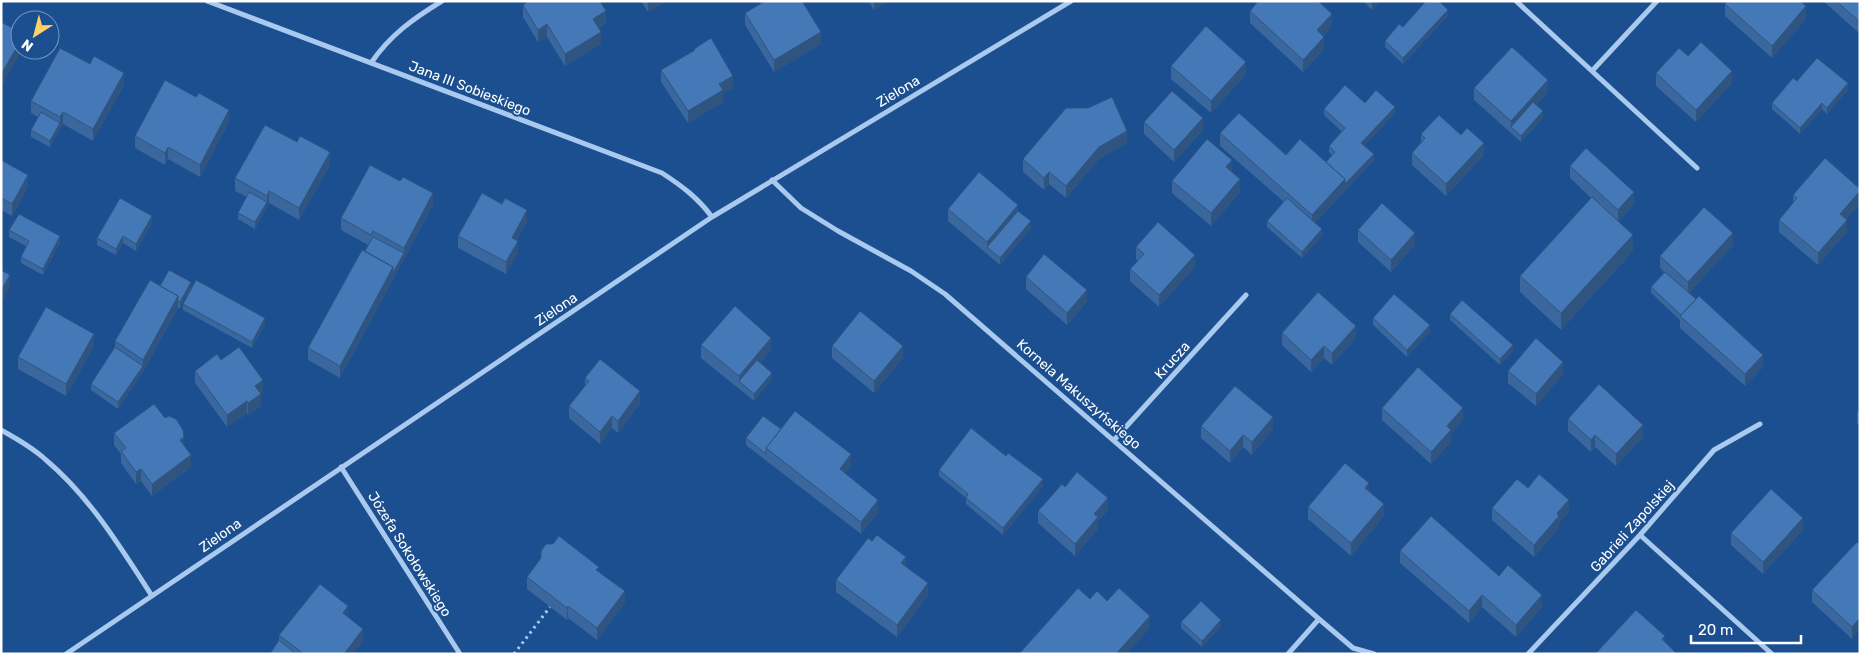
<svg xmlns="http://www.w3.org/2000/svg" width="1861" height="655" font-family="Rubik,sans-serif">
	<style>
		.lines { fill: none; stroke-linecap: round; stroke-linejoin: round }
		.path { stroke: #a9c9ee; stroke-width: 3; stroke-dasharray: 2.5 4; stroke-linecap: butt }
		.street { stroke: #a9c9ee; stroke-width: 5 }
		.wall { fill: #3a679d }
		.shaded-wall { fill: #305480 }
		.building { fill: #4478b7; stroke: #305480 }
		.labels { text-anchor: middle; stroke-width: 4; stroke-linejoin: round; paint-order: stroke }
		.street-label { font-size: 14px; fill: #fff; stroke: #1b4f8f }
	</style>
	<rect width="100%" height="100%" fill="#1b4f8f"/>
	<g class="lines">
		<path class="path" d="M514,654L550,607"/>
		<path class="street" d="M207,1L662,173C682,186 698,198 712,217
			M1516,1L1697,168
			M371,63C390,35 414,18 442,1
			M1592,71L1657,1
			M772,180L801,208L838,231L911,271L945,294L1319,619L1288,654
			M1,430C17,439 33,448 46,460C90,497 121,548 152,596
			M1114,440L1246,295
			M341,467L460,654
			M1640,535L1772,654
			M1319,619L1353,648L1374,654
			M66,654L712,217L1071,1
			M1528,654L1640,535L1714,450L1760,424"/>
	</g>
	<path class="wall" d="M641,1H666L648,12Z
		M868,1H889L874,10Z
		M1363,1H1380L1372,10Z
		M1823,1H1860V34Z
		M1725,4L1806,19L1772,58L1725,16Z
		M523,5L606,23L599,28L601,44L565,66L547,37L538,42L523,17Z
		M1250,11L1332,26L1323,36L1324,49L1303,72L1250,23Z
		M745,13L821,44L774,72L745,25Z
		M1448,16L1403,64L1385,47V41L1403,27Z
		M694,49L733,88L723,94V102L688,123L661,82V70L694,51Z
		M1688,56L1732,83L1696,122L1656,86V73Z
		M1171,66L1246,74L1211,113L1171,79Z
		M1797,81L1848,90L1827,114L1822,109L1800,134L1772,109V103Z
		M124,85L93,141L63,124L50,147L31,137V130L38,117L31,113V101Z
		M1474,88L1548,92L1536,105L1543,118L1521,142L1474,100Z
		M196,97L229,122L200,177L168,159L165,165L135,148V136Z
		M1365,103L1395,113L1364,146L1374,160L1315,223L1322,236L1302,258L1267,227V221L1284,202L1220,146V133L1286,155L1326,162L1332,155L1329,152V146L1342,132L1324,115V109Z
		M1144,122L1203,130L1174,162L1144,134Z
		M1421,134L1484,155L1446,196L1412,165V153L1421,142Z
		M1127,143L1099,159L1066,198L1049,184L1044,190L1023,172V159Z
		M1,160L28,187L12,216L1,210Z
		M330,165L299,220L269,203L255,229L238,219V213L247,197L235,191V178Z
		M1570,166L1634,204L1619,221L1633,251L1561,330L1520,292V276L1591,198L1570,178Z
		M1232,172L1240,192L1211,226L1172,193V181Z
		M1793,195L1860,204L1846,219L1847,232L1818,265L1779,232V220L1793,204Z
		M433,205L340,378L308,360V348L368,245L341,230V218Z
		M948,209L1018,211L1031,228L1000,265L948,221Z
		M527,222L517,240L518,253L506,274L458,248V236Z
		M152,223L136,251L123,243L116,255L97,245V238Z
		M9,230L60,243L43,275L21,263V257L26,246L9,237Z
		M1358,230L1415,245L1391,272L1358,242Z
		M1733,245L1689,293L1763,367L1745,386L1680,328V320L1651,293V287L1664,272L1660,268V256Z
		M1136,247L1195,267L1159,307L1130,281V269L1138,261L1136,259Z
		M1026,277L1087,302L1067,325L1026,289Z
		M160,286L191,288L180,308H178L143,372L118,409L91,390V384L115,347V341Z
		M183,304L265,324L252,348L183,310Z
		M1450,314L1513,351L1500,365L1450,320Z
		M1373,318L1430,332L1407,357L1373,325Z
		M1282,333L1356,338L1332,365L1324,358L1311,372L1282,345Z
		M701,345L771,350L760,363L772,379L754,401L701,358Z
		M94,346L66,396L18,369V357Z
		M832,346L903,358L874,393L832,358Z
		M221,360L263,392L260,394L261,406L248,415L247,413L227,427L195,383V371Z
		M1508,371L1563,374L1536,406L1508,383Z
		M585,378L640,404L618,433L612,428L600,444L569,418V406L585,386Z
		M1382,408L1463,420L1451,433V442L1431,464L1382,420Z
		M1860,409V426L1857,424V412Z
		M1568,419L1643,437L1616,466L1595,447L1591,452L1568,431Z
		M1201,426L1273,429L1252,455L1243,447L1230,463L1201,438Z
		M781,429L851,466L845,474L878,512L861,534L746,445V438Z
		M114,433L184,445L191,467L152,496L141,481L136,484L121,463V454L114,445Z
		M939,470L1043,486L1003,535L966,504V498L939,476Z
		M1065,487L1108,510L1098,521V529L1075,556L1038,523V511Z
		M1528,488L1569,512L1559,523V528L1534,557L1492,520V508Z
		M1369,491L1384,516L1351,556L1308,519V507Z
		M1803,530L1763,574L1731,545V533Z
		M1857,542L1852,639L1812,602V590Z
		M541,551L599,571L625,603L597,640L568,618L567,620L527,589V577L541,560Z
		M1400,551L1499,576L1542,607L1516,637L1482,607L1469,623L1400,563Z
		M906,567L928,595L897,637L836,592V580Z
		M348,617L363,641L353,654H270L279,640V635Z
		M1181,622L1221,627L1202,647L1181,628Z"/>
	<path class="shaded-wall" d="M648,1H666L648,12Z
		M874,1H889L874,10Z
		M1374,1H1380L1372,10V3Z
		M1806,6V19L1772,58V46Z
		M1448,10V16L1403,64V58Z
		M606,11V23L593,31V19Z
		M1332,14V26L1317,42V30Z
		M547,24V37L538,42V30Z
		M601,32V44L565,66V54Z
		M821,32V44L774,72V60Z
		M1324,37V49L1303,72V60Z
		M20,41V50H22L1,87V75Z
		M1246,62V74L1211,113V101Z
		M1732,71V83L1696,122V110Z
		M124,73V85L93,141V129Z
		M733,76V88L723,94V102L688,123V111L719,84Z
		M1548,80V92L1514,130L1511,127V121Z
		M1848,83V90L1827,114V108Z
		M1822,103V109L1800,134V128Z
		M1395,107V113L1361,149V143Z
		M229,110V122L200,177V165Z
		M1543,111V118L1521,142V136Z
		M63,112V124L50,147V141L60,123V117Z
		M1203,118V130L1174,162V150Z
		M1127,131V143L1099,159L1066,198V186L1099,147Z
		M1484,143V155L1446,196V184Z
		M168,147V159L165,165V153Z
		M330,152V165L299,220V208Z
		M1374,154V160L1345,191V184Z
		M1232,160V172L1226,167Z
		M1049,172V184L1044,190V178Z
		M28,175V187L12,216V204Z
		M1240,179V192L1211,226V213Z
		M1345,179V191L1312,227V215Z
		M269,191V203L255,229V222L267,202V196Z
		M1860,191V204L1840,226V214Z
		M1634,192V204L1618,222V210Z
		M433,193V205L340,378V366L393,267L404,253V248Z
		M1018,205V217L987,247V242Z
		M527,210V222L512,250V238Z
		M152,216V223L136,251V244Z
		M1847,220V232L1818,265V253Z
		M1031,221V228L1000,265V258Z
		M1322,229V236L1302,258V252Z
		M1415,233V245L1391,272V260Z
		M1733,233V245L1688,294V282Z
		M1633,235V251L1561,330V313Z
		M60,236V243L43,275V269Z
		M123,236V243L116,255V249Z
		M518,241V253L506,274V262Z
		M1195,255V267L1159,307V295Z
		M10,275V287L1,303V291Z
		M191,282V288L180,308V302Z
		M1087,290V302L1067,325V313Z
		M178,296V308L143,372L118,409V402L143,366V360Z
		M265,318V324L252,348V342Z
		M1430,325V332L1407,357V350Z
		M1356,326V338L1332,365V353Z
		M94,334V346L66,396V384Z
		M771,338V350L742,384L739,381V376Z
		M1513,345V351L1500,365V359Z
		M903,346V358L874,393V381Z
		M1324,346V358L1311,372V360Z
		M1763,355V367L1745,386V374Z
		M1563,362V374L1536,406V394Z
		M772,373V379L754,401V394Z
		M263,380V392L256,397L261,394V406L248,415V403L255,386Z
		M640,391V404L618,433V421Z
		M247,401V413L227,427V415Z
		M1463,408V420L1451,433V442L1431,464V452L1447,426Z
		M612,416V428L600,444V432Z
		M1273,417V429L1252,455V442Z
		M1643,425V437L1616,466V454Z
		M1243,435V447L1230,463V451Z
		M1595,435V447L1591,452V440Z
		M184,437V449L180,440Z
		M851,454V466L840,481V469Z
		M191,455V467L152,496V484Z
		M141,469V481L136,484V472Z
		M1043,479V486L1003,535V528Z
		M1369,483V496L1365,488Z
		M1108,498V510L1098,521V529L1075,556V544L1094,514Z
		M878,500V512L861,534V522Z
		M1569,500V512L1559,523V528L1534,557V545L1557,513Z
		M1384,504V516L1351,556V543Z
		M1803,518V530L1763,574V562Z
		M906,557V569L901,563Z
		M928,583V595L897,637V625Z
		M625,591V603L597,640V628Z
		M1482,595V607L1469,623V611Z
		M1542,595V607L1516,637V625Z
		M348,606V618L343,613Z
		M568,606V618L567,620V608Z
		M1150,616V628L1127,654H1116Z
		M1860,618V630L1852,639V627Z
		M1221,620V627L1202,647V641Z
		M363,629V641L353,654H344Z
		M1665,636V648L1662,639Z"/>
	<path class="building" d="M528,1H600L606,11L593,19L601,32L565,54L547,24L538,30L523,5Z
		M765,1H802L821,32L774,60L745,13Z
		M1258,1H1318L1332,14L1317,30L1324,37L1303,60L1250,11Z
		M1426,1H1439L1448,10L1403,58L1385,41L1399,24L1403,27Z
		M1727,1H1800L1806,6L1772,46L1725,4Z
		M1836,1H1860V22Z
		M1,22L20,32V41L1,75Z
		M1206,26L1246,62L1211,101L1171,66Z
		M711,38L733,76L719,84L723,90L688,111L661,70L695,50L694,49Z
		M1701,42L1732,71L1696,110L1656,73L1679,48L1688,56Z
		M1512,47L1548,80L1511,121L1474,88Z
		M60,48L90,64L94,56L124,73L93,129L63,112L60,117L31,101Z
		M1817,58L1848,83L1827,108L1822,103L1800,128L1772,103L1793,78L1797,81Z
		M165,80L196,97L199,93L229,110L200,165L168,147L165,153L135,136Z
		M1345,85L1365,103L1376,90L1395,107L1361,143L1374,154L1345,184V179L1326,162L1335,152L1329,146L1345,128L1324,109Z
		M1172,91L1203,118L1174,150L1144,122Z
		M1112,97L1127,131L1099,147L1066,186L1049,172L1044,178L1023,159L1066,108H1088Z
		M1533,102L1543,111L1521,136L1511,127Z
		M41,112L60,123L50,141L31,130Z
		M1239,113L1286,155L1300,139L1345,179L1312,215L1220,133Z
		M1439,115L1461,135L1467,128L1484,143L1446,184L1412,153L1425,138L1421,134Z
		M265,125L297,142L300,136L330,152L299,208L269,191L267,196L235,178Z
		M1207,139L1232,160L1226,167L1240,179L1211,213L1172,181Z
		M1586,148L1634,192L1618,210L1570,166Z
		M1825,158L1860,189V191L1840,214L1847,220L1818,253L1779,220L1797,198L1793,195Z
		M1,160L28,175L12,204L1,198Z
		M370,165L400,181L403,177L433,193L404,248L373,231L371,235L341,218Z
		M979,172L1018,205L987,242L948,209Z
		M249,192L267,202L255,222L238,213Z
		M482,193L502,204L505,198L527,210L512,238L518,241L506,262L458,236Z
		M1592,197L1633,235L1561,313L1520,276Z
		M120,198L152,216L136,244L123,236L116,249L97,238Z
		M1287,198L1322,229L1302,252L1267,221Z
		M1382,203L1415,233L1391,260L1358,230Z
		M1704,207L1733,233L1688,282L1660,256Z
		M1018,211L1031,221L1000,258L987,247Z
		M19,214L60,236L43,269L21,257L29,241L9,230Z
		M1158,222L1195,255L1159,295L1130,269L1144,254L1136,247Z
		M373,237L404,253L393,273V267L365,251Z
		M362,250L393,267L340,366L308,348Z
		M1044,254L1087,290L1067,313L1026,277Z
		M1,270L10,275L1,291Z
		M169,270L191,282L180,302L178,301V296L160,286Z
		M1665,272L1696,299L1681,315L1651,287Z
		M150,280L178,296L143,360L115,341Z
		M196,280L265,318L252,342L183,304Z
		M1318,292L1356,326L1332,353L1324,346L1311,360L1282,333Z
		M1394,294L1430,325L1407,350L1373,318Z
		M1699,296L1763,355L1745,374L1680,316Z
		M1462,300L1513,345L1500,359L1450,314Z
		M735,306L771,338L739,376L701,345Z
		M46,307L94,334L66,384L18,357Z
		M860,311L903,346L874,381L832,346Z
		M1536,338L1563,362L1536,394L1508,371Z
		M115,347L143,366L118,402L91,384Z
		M239,347L263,380L255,386L261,394L248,403L247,401L227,415L195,371L217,354L221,360Z
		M600,359L640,391L618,421L612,416L600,432L569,406L589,381L585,378Z
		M757,360L772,373L754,394L739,381Z
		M1418,367L1463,408L1447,426L1451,430L1431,452L1382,408Z
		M1599,384L1643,425L1616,454L1595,435L1591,440L1568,419Z
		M1235,386L1273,417L1252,442L1243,435L1230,451L1201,426Z
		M154,404L165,418L169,416L176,419L183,430L184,437L180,440L191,455L152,484L141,469L136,472L121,451L126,448L114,433Z
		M795,411L851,454L840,469L878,500L861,522L766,448Z
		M763,416L781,429L766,448V454L746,438Z
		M971,428L1006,456L1008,453L1043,479L1003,528L966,498L968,494L939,470Z
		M1345,463L1369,483L1365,488L1384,504L1351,543L1308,507Z
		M1077,472L1108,498L1094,514L1098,517L1075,544L1038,511L1062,484L1065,487Z
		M1539,474L1569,500L1557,513L1559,516L1534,545L1492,508L1517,479L1528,488Z
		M1771,489L1803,518L1763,562L1731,533Z
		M1431,516L1499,576L1508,565L1542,595L1516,625L1482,595L1469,611L1400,551Z
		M877,535L906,557L901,563L928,583L897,625L836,580L868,538L872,541Z
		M559,536L599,567L596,570L625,591L597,628L568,606L567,608L527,577L541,558V551L546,544H553Z
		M1857,542L1860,545V618L1852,627L1812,590Z
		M320,584L348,606L343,613L363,629L344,654H304L279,635Z
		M1078,588L1090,599L1097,591L1107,601L1119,588L1150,616L1116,654H1019Z
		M1201,601L1221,620L1202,641L1181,622Z
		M1636,610L1665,636L1662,639L1677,654H1595Z
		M279,640L296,654H270Z"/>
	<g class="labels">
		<g class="street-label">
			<text transform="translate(470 88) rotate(21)" y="5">Jana III Sobieskiego</text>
			<text transform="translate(898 91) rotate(-31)" y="5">Zielona</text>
			<text transform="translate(556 309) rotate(-34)" y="5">Zielona</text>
			<text transform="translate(1172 360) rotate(-48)" y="5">Krucza</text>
			<text transform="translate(1079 394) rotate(41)" y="5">Kornela Makuszyńskiego</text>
			<text transform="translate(1632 526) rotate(-48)" y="5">Gabrieli Zapolskiej</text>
			<text transform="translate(220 535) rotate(-35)" y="5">Zielona</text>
			<text transform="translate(410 554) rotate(58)" y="5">Józefa Sokołowskiego</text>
		</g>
	</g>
	<rect width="1861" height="655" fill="none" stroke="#ffffff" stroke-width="5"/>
	<g transform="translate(35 35) rotate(216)"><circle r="24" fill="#1b4f8f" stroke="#7695bc"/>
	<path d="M0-4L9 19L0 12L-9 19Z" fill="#ffd166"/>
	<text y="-8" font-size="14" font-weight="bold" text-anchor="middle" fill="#ffffff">N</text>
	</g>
	<path d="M1691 635v8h110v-8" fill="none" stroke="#ffffff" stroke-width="2.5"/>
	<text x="1698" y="635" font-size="15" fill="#ffffff" stroke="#1b4f8f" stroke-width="4" paint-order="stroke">20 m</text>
</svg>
